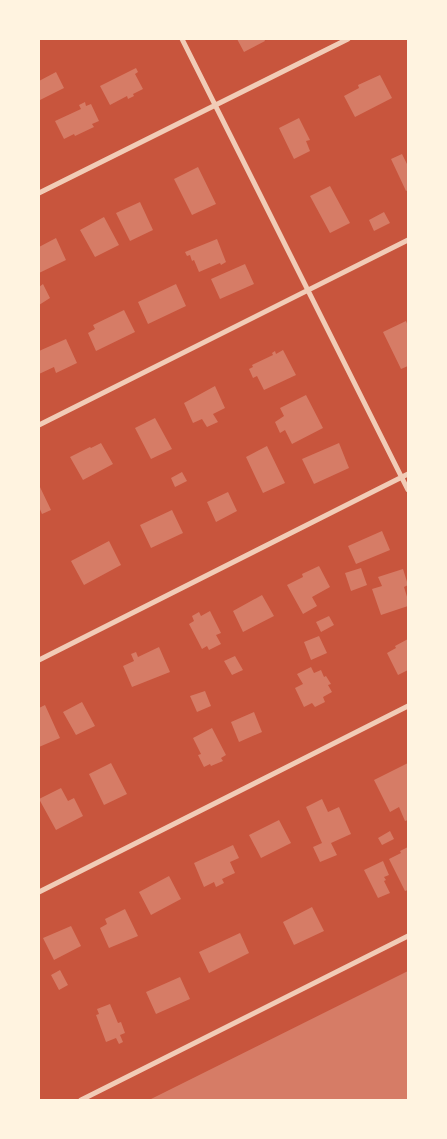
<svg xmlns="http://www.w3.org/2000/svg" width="447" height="1139" font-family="'Nunito Sans',sans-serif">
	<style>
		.building { fill: #d67c66 }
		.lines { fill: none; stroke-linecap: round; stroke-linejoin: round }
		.minor { stroke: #f1ccb7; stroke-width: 5 }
	</style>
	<rect width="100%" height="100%" fill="#c8553d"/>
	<path class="building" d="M237,39H264L265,41L244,52Z
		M136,68L138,72L135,74L143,89L133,94L134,96L128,99L127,96L110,105L100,86Z
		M56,72L64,88L40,100L39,81Z
		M380,75L392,98L355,117L344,96L359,88L358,85Z
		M85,102L86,106L91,104L99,121L92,124L94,127L75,136L74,134L64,139L55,121L81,109L79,105Z
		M299,118L310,140L306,141L310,151L294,159L279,128Z
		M402,154L407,164L408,163V190L406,191L391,159Z
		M198,167L216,204L192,215L174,179Z
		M330,186L350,223L330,233L310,196Z
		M140,202L153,230L130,241L116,213Z
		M384,212L390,223L374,231L369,220Z
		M104,217L119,245L95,257L80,230Z
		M56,238L66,260L39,273V247Z
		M217,239L226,262L221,265L220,263L199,272L194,260L192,261L190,255L187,256L185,252Z
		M245,264L254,284L220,299L211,279Z
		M43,284L50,298L39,305V287Z
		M176,284L186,306L148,324L138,302Z
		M124,310L135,332L96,351L88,333L95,329L93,325Z
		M406,321L408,326V366L401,369L383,332Z
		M66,339L77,363L56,373L54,367L39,374V351Z
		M283,350L296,375L264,390L257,376L253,378L249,369L253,367L252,365L273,355L272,353L275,351L276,354Z
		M215,386L225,408L213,414L218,422L207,427L202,419L193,423L184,403Z
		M306,395L323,428L292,444L285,430L280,433L275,422L284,416L280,408Z
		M155,418L172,449L151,459L135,428Z
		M101,443L113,464L83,480L70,457L90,447L91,448Z
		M339,443L349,468L314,484L302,459Z
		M267,446L285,483L263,493L246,457Z
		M182,472L187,481L175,487L171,478Z
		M39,485L51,510L42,514L39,507Z
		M228,492L237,511L216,522L207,502Z
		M172,510L183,533L151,548L140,525Z
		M382,531L390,550L356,564L348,546Z
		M109,541L121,565L84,585L71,561Z
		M319,566L330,587L312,597L317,606L303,614L287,585L303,577L302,574Z
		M361,568L367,585L351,591L345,573Z
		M403,569L408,585L404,587L408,600V606L381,615L372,589L382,586L378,577Z
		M262,595L274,616L243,632L233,611Z
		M210,611L221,633L216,635L221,644L209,650L207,646L202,649L189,624L194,621L192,616L199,612L201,616Z
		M329,616L334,625L321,632L316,622Z
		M319,636L327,653L311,660L304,642Z
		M408,639V670L398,675L387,653L396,648L395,646Z
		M159,647L170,672L132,687L123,666L134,661L131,654L136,652L138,657Z
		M235,656L243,670L232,675L224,661Z
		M311,667L314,673L321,670L324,677L326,676L331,684L328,685L332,692L323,697L325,702L315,707L312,703L304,707L295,688L303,684L297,674Z
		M205,691L211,706L197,712L190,696Z
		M82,702L95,726L76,735L63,712Z
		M45,705L60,738L39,747V708Z
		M254,712L262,732L239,742L231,722Z
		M212,728L226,755L221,758L223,761L211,766L210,764L204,767L198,755L201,754L193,738Z
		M111,763L127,794L104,805L89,774Z
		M408,763V820L405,821L399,807L390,812L374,780Z
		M61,788L68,801L74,798L83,816L56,830L39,799Z
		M322,799L328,812L339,807L351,834L331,843L337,855L320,862L313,847L322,843L306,807Z
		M279,820L291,843L261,858L249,835Z
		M390,831L394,839L382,845L378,838Z
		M233,845L239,858L230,862L235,873L222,879L224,883L216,887L214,882L204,887L194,863Z
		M408,847V890L405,891L389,859L401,853L400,851Z
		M383,861L389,875L384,877L386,880L384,881L390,893L378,898L364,870Z
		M169,876L181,899L151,915L139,892Z
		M312,907L324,931L294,945L283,922Z
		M125,909L138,936L109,948L100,928L107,924L105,919Z
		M71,926L81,946L54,960L43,938Z
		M240,933L249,953L209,973L199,952Z
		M60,970L68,985L59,990L51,975Z
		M408,971V1100H149Z
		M180,977L190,999L156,1014L146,992Z
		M110,1004L118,1023L121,1022L125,1033L120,1035L123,1042L119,1044L116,1038L106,1042L96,1015L99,1014L97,1009Z"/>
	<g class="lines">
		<path class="minor" d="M182,39L408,490
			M39,193L348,39
			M39,425L408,240
			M39,660L408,474
			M39,892L408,706
			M81,1100L408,936"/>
	</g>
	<rect width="447" height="1139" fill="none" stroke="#fff3e0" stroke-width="80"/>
</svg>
